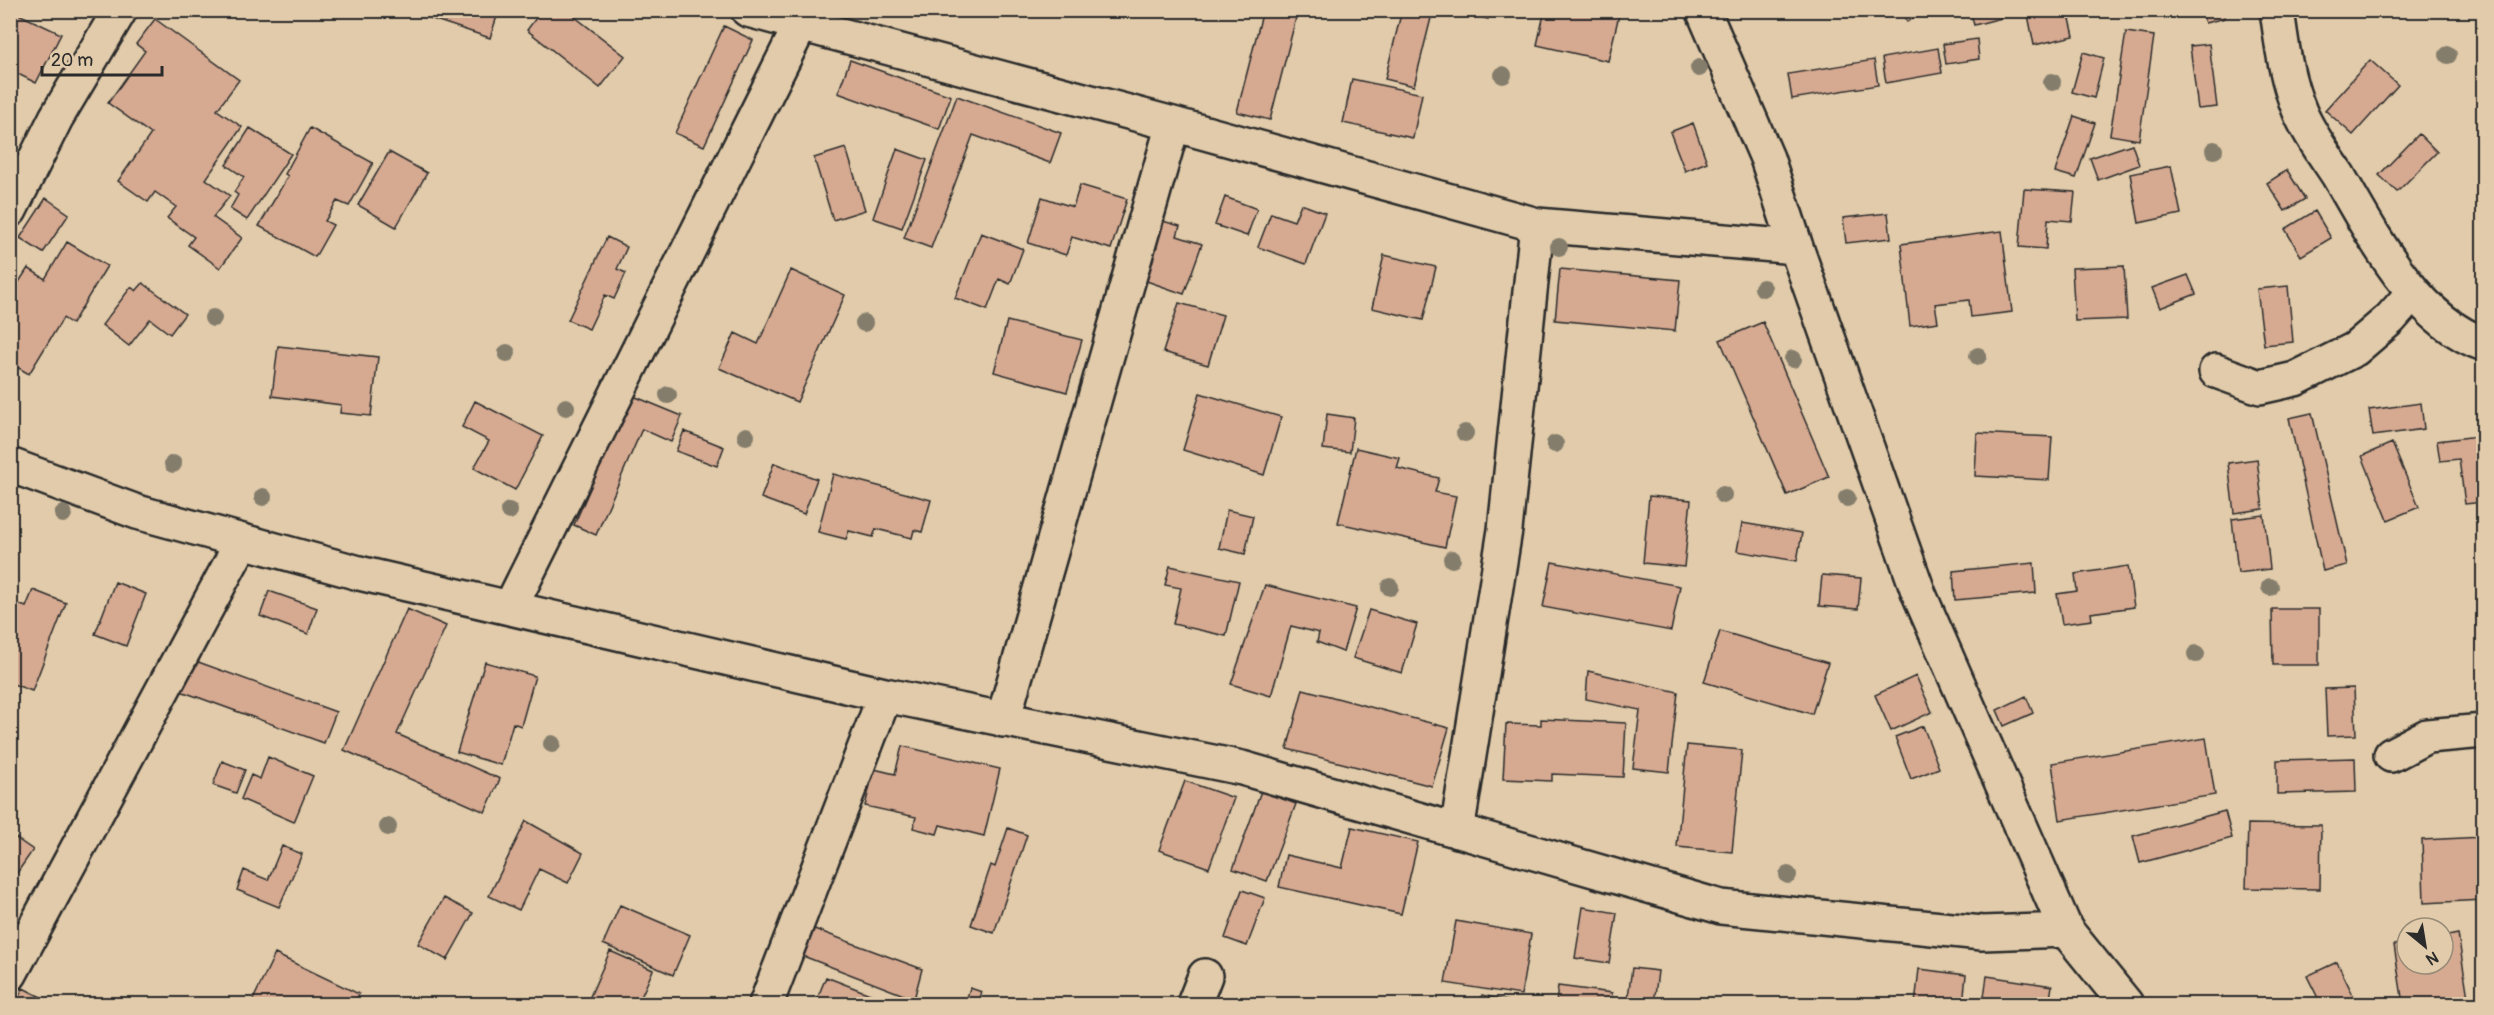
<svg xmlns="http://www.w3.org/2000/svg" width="2494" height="1015" font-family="Pangolin,sans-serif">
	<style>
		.building { fill: #d6a991; stroke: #2b2b2b; stroke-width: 1.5 }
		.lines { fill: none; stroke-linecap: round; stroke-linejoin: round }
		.street-casing { stroke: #2b2b2b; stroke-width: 38 }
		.street { stroke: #e1cbaa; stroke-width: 33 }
		.tree { fill: #847d6c }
	</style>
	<rect width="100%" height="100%" fill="#e1cbaa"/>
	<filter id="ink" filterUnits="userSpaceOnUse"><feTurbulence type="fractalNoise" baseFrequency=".0167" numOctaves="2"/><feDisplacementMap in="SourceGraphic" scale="12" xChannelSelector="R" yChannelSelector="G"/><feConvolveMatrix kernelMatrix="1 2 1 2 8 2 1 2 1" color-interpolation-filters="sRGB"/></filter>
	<g filter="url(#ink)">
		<path class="building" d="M10,10L61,34L36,83L10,70Z
			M405,10H499L490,38Z
			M542,10H566L625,56L600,88L527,30Z
			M1263,10H1298L1270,120L1237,112Z
			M1387,10H1433L1414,86L1385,79L1401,14Z
			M1452,10H1490L1488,19Z
			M1545,10H1597L1619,15L1608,61L1537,45Z
			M1900,10H1926L1907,22Z
			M1970,10H2007L2009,16L1974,25Z
			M2050,10H2068L2074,36L2034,45L2028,15Z
			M2201,10H2223L2225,18L2205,23Z
			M155,19L239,80L217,110L242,127L206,179L230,196L213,217L242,238L220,268L188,245L194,237L167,218L176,207L155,192L148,202L118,181L151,134L108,103L145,51L136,44Z
			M724,26L753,40L704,146L675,133Z
			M2126,32L2154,36L2139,140L2110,135Z
			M1977,39L1979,59L1946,64L1943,44Z
			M2209,44L2217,107L2198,109L2190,46Z
			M1938,48L1942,73L1886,83L1882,58Z
			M2083,52L2104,58L2094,98L2072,92Z
			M850,60L951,96L939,129L838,93Z
			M1874,60L1878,85L1792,99L1788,74Z
			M2370,60L2398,85L2353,135L2325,110Z
			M2484,65V78L2477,72Z
			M1352,79L1422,94L1413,138L1343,123Z
			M957,96L1061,133L1050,163L973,135L931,248L904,238Z
			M2074,116L2095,123L2076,178L2055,172Z
			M1693,123L1707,162L1685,171L1670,132Z
			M250,128L291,154L247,220L230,209L238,195L234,192L244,177L226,165Z
			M310,128L373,163L349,206L337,201L325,221L333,225L315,257L259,226L288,176L285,174Z
			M2419,134L2437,152L2397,192L2379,175Z
			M2132,144L2139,165L2098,180L2090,158Z
			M846,148L865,210L833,220L814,158Z
			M897,149L927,160L902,228L873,218Z
			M389,152L427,173L396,227L358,205Z
			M2171,166L2181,214L2139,223L2130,174Z
			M2287,170L2305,199L2285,211L2267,183Z
			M1080,185L1127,199L1111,249L1072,237L1066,255L1028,243L1042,197L1073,207Z
			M2024,189L2075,192L2072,221L2048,219L2046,249L2019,247Z
			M1225,197L1257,209L1247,236L1215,225Z
			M46,198L69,214L43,253L20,238Z
			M1301,204L1325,213L1306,264L1258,247L1271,213L1294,221Z
			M2315,211L2331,238L2301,256L2285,229Z
			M1888,213L1891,238L1846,243L1843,218Z
			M1156,219L1180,226L1177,236L1202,244L1184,294L1135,277Z
			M2002,231L2012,312L1971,317L1969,300L1935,304L1938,322L1910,326L1901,244Z
			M981,233L1023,249L1010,284L999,279L987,310L955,298Z
			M607,237L627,247L617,269L626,273L614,299L605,295L589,329L568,320Z
			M67,242L107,266L72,324L63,318L29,374L10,363V277L19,282L28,268L45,279Z
			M1384,255L1436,267L1423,320L1372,308Z
			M2124,266L2127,319L2075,321L2072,268Z
			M1560,269L1680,280L1675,331L1555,320Z
			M791,270L845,295L797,402L719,368L735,333L758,344Z
			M2188,275L2196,294L2160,308L2152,288Z
			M143,283L185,314L170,334L150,319L129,346L102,325L131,287L136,291Z
			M2288,286L2293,342L2264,345L2257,289Z
			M1179,303L1223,315L1208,365L1163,352Z
			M1007,321L1082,340L1067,392L994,372Z
			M1763,322L1829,477L1787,495L1720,340Z
			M278,346L378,357L371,416L340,413L341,405L272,396Z
			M1200,393L1281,417L1264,475L1183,450Z
			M631,395L682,416L671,442L642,429L596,535L574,525Z
			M475,401L543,436L515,490L474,468L489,441L462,427Z
			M2421,403L2424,429L2373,436L2369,410Z
			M2312,413L2347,565L2323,571L2289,418Z
			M1327,414L1354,418L1350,452L1323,449Z
			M684,431L724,447L717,466L676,451Z
			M1977,433L2052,437L2049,480L1975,476Z
			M2478,436L2484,477V502L2465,504L2459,459L2440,461L2437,441Z
			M2392,443L2419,507L2388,520L2362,456Z
			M1356,448L1400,458L1397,468L1439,478L1435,492L1456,496L1445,547L1338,523Z
			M2257,459L2263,509L2234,513L2228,463Z
			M774,463L817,479L804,514L761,498Z
			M833,474L931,500L922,532L914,530L912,538L876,529L873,537L849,531L846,539L818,532Z
			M1649,496L1691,500L1684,567L1643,563Z
			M1227,510L1253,516L1245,554L1219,548Z
			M2264,515L2270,569L2238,573L2232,519Z
			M1742,523L1802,533L1797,561L1737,551Z
			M1552,562L1680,586L1671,631L1543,607Z
			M2034,563L2036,593L1955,600L1953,571Z
			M1170,566L1239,581L1226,636L1173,624L1181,588L1165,585Z
			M2128,566L2134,607L2091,613L2092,620L2062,624L2057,594L2077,591L2075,574Z
			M1822,575L1861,578L1858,609L1819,606Z
			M115,582L146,594L126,646L95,634Z
			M1265,585L1356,608L1343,652L1317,642L1319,633L1291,626L1271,696L1231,684Z
			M33,590L66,603L32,691L10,683V601L26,607Z
			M269,591L317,608L308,634L260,616Z
			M407,609L446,626L397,734L500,779L485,812L344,750Z
			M2272,609H2319V665H2273Z
			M1369,610L1417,624L1402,673L1353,658Z
			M1720,631L1828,663L1812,714L1704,682Z
			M190,659L336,712L324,743L178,690Z
			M485,662L535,676L521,726L513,723L501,765L457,752Z
			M1588,671L1678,692L1669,772L1633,768L1640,710L1586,699Z
			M1916,676L1932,712L1891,731L1875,695Z
			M2354,688L2356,735L2327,736L2325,689Z
			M1303,689L1449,728L1432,786L1287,749Z
			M2026,696L2033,713L2004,726L1997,710Z
			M1541,719L1626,723L1623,777L1552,774V781L1503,779L1506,724L1541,725Z
			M1923,726L1939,768L1911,779L1895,737Z
			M2206,738L2215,795L2060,820L2052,763Z
			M1687,745L1742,750L1732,852L1677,847Z
			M902,746L1000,769L984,836L940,825L937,834L913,828L916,817L865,806L874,769L895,774Z
			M268,757L313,776L294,822L241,799L251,775L260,779Z
			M2355,758L2356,792L2277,794V760Z
			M222,761L245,770L236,793L213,785Z
			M1185,781L1234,798L1209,868L1159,850Z
			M1261,791L1296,804L1267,881L1233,869Z
			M2225,811L2232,838L2140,863L2133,836Z
			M526,821L583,853L568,883L539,869L519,910L489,896Z
			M2248,824L2321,825L2320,889L2246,888Z
			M1352,827L1418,842L1401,914L1279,887L1286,855L1342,868Z
			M1008,828L1027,835L994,933L971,925L991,865L995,867Z
			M10,834L33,850L10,883Z
			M2484,837V900L2424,903L2422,840Z
			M282,846L302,854L279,907L237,890L244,870L268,880Z
			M1242,890L1265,898L1247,946L1225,938Z
			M444,898L473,913L447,960L418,944Z
			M620,905L690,935L673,975L603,944Z
			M1583,907L1617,913L1609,963L1575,958Z
			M1456,921L1531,934L1521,995L1445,983Z
			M809,927L922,969L914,999L803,956Z
			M2458,934L2469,1004H2403L2394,945L2407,943V964H2443V937Z
			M610,951L653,970L638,1004H596L588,1001Z
			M275,954L359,994L354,1004H251Z
			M2337,962L2354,997L2339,1004H2321L2307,976Z
			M1632,968L1658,971L1654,1004H1627Z
			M1919,969L1966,975L1963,1004H1915Z
			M1987,976L2052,986L2049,1004H1983Z
			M826,977L875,996L872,1004H815Z
			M1558,986L1612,993L1611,1004H1556Z
			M23,988L55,1004H15Z
			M970,988L982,992L979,1001L989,1004H965Z
			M1482,995L1515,1003V1004H1479Z"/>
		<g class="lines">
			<g class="street-casing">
				<path id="street" d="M748,10L1173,124L1537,225L1796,247
					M1703,10L1767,158L1796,247L1919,594L2066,930L2126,1004
					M2277,10C2282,46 2286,79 2300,112C2309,134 2325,155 2338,175C2371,232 2417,322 2484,344
					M10,210L56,118L120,10
					M2216,371L2260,387L2295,379L2355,349L2390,319L2413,293
					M10,465L137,512L359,573L885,695L1242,768L1721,907L1982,933L2066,930
					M510,608L801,24L812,10
					M1003,720L1173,124
					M2391,755L2427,736L2484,731
					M1457,831L1505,530L1537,225
					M10,974L242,542
					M766,1004L885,695
					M1194,1004L1205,976"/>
			</g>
			<use href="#street" class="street"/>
		</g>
		<g class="tree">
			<circle cx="2448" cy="55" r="9"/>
			<circle cx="1699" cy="68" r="9"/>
			<circle cx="1503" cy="75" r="9"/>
			<circle cx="2052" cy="82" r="9"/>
			<circle cx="2214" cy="150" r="9"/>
			<circle cx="1559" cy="247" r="9"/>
			<circle cx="1763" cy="288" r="9"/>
			<circle cx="213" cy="318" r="9"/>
			<circle cx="864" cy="323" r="9"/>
			<circle cx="507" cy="353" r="9"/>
			<circle cx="1978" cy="356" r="9"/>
			<circle cx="1793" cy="359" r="9"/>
			<circle cx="668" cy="395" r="9"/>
			<circle cx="566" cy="407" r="9"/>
			<circle cx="1465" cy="433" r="9"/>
			<circle cx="746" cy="436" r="9"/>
			<circle cx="1555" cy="444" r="9"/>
			<circle cx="173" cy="464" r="9"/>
			<circle cx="1723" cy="495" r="9"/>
			<circle cx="263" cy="497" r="9"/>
			<circle cx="1847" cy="498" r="9"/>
			<circle cx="509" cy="511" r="9"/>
			<circle cx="63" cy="514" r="9"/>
			<circle cx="1452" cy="559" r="9"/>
			<circle cx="1390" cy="587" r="9"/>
			<circle cx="2270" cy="587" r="9"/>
			<circle cx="2196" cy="654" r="9"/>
			<circle cx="552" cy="744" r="9"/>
			<circle cx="388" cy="827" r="9"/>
			<circle cx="1788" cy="875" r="9"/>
		</g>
	</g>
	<rect width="2494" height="1015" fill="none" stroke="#e1cbaa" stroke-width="36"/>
	<rect x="18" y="18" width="2458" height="979" fill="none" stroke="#2b2b2b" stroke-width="2" filter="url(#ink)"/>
	<g transform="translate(2425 946) rotate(150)"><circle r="28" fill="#e1cbaa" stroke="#988b77" stroke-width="1.5"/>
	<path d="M0-4.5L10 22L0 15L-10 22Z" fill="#2b2b2b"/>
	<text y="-9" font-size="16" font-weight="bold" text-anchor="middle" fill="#2b2b2b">N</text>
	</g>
	<path d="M42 66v9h120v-9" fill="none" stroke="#2b2b2b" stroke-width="3"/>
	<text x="51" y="66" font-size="18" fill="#2b2b2b" stroke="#e1cbaa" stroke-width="4.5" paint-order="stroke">20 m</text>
</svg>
